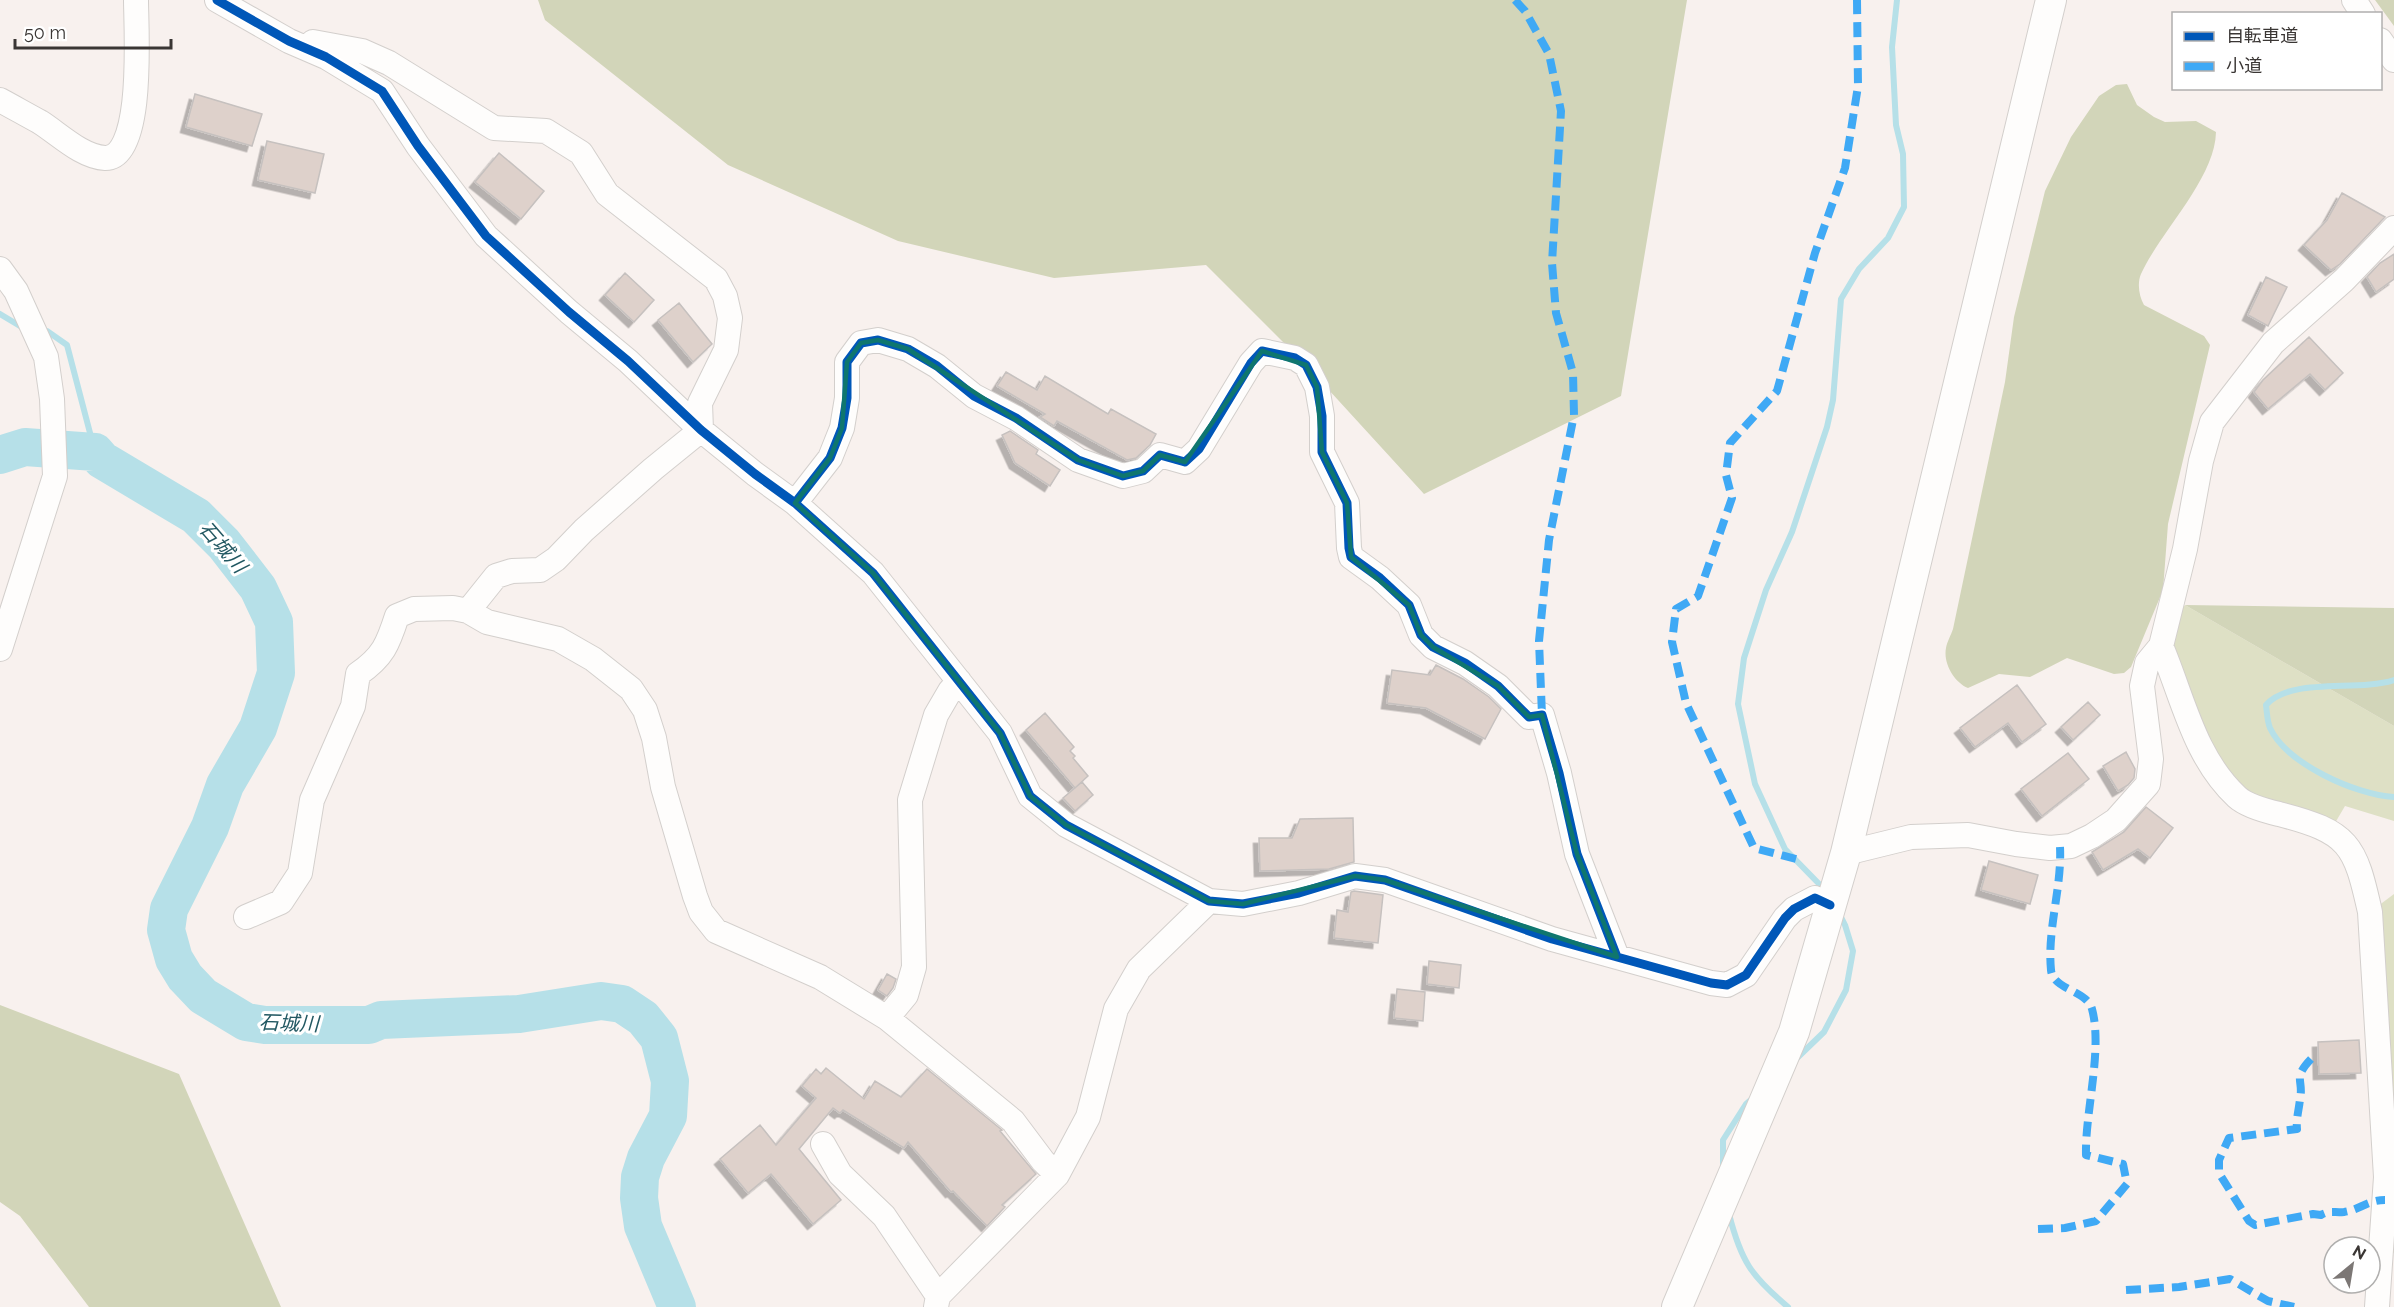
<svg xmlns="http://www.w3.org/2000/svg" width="2394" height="1307" font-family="Raleway,'Noto Sans JP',sans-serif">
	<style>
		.green { fill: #dee0c5 }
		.forest { fill: #d2d5b9 }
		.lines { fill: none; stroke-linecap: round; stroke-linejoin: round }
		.stream { stroke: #b6e0e8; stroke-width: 6 }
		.river { stroke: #b6e0e8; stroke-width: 38 }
		.building { fill: #ded1cb; stroke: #c6c1bf; stroke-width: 1.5; filter: url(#shadow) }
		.minor-casing { stroke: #d3cfcc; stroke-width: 26 }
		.tertiary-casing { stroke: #d3cfcc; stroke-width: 32 }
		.minor { stroke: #fefdfc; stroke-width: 24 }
		.tertiary { stroke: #fefdfc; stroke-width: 30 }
		.quiet { stroke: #3fa9f5; stroke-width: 8; stroke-dasharray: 15 8; stroke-linecap: butt }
		.cycleway-casing { stroke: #fff; stroke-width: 13 }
		.cycleway { stroke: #0057b8; stroke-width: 9 }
		.marked { fill: none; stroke: #0f766e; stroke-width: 4.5; stroke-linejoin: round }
		.labels { text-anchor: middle; stroke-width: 6; stroke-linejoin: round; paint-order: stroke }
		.water-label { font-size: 20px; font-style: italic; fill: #225862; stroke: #fff }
	</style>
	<defs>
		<filter id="shadow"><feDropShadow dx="-5.5" dy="5.5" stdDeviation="0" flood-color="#0004"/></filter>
	</defs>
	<rect width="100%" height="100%" fill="#f8f1ee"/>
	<path class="green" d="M2185,605L2394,726V821L2345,806L2335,823C2302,813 2259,808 2235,782C2217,762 2175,670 2173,644C2173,633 2178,614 2185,605Z
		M2394,894V1253L2383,1246L2370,912Z"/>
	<path class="forest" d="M538,0H1687L1621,396L1424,494L1306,365L1206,265L1054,278L898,241L728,165L545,20Z
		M2375,0H2394V26Z
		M2127,84L2137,105L2154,117L2165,122L2196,121L2216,132C2215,179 2160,232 2141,274C2137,283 2139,296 2144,305L2204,336L2210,345L2168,524L2163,590L2131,667L2124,673L2114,674L2067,658L2030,677L1999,674L1968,688C1954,682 1943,663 1946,648C1947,642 1951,635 1953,629L2005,382L2014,317L2045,191L2071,137L2099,96L2116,85Z
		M2185,605L2394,608V726Z
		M0,1005L179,1074L281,1307H89L20,1216L0,1202Z"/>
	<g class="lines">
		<path class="stream" d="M0,314L25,329
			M41,331H47L67,345L95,452
			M2394,680C2357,692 2290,677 2266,705C2267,712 2267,721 2270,728C2287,764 2356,795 2394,797
			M1826,891L1785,849L1755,784L1738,704L1744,658L1766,590L1792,532L1827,427L1833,400L1841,299L1859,269L1888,238L1904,207L1903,154L1896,125L1892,47L1897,0
			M1796,1059L1824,1032L1846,990L1853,951L1845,925L1839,913
			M1723,1171V1140L1746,1104L1753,1098
			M1729,1214C1741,1261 1751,1276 1788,1307"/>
		<path class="river" d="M0,455L25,447L95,452L102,460L196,516L224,544L258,588L274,622L276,673L258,728L225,785L210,827L169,909L166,930L174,959L185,977L203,996L246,1022L265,1025H369L381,1020L519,1014L601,1001L622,1004L643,1018L659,1038L670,1081L668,1116L646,1158L640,1177L639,1198L643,1226L677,1307"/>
	</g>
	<path class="building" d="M195,94L262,114L252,146L186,127Z
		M267,141L324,154L315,193L258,180Z
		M499,153L544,191L521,219L475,182Z
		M2342,193L2385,217L2340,264L2331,270L2304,245L2327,220Z
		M2394,254V279L2376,292L2367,277L2380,263Z
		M625,273L654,300L634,322L605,295Z
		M2266,277L2287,287L2268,326L2248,315Z
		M679,303L712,344L693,362L658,320Z
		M2309,337L2343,373L2325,390L2310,374L2268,409L2254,392L2263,380Z
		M1006,372L1037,390L1045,376L1108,414L1111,409L1156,434L1150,445L1136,458L1127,460L1057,421L1054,426L1040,417L1045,414L997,386Z
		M1010,431L1038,450L1036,454L1060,470L1050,486L1015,463L1002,435Z
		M1436,665L1463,679L1489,697L1501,709L1485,739L1426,708L1387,703L1392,670L1430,675Z
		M2017,685L2046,724L2022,742L2008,723L1975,747L1960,728Z
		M2088,702L2100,715L2073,740L2061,727Z
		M1045,713L1074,747L1070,751L1075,756L1073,758L1088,776L1075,788L1026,730Z
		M2126,752L2135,769L2134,778L2128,785L2118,791L2103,766Z
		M2068,753L2089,779L2042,816L2021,789Z
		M1082,782L1093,795L1075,811L1063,798Z
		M2146,807L2173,828L2150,858L2138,849L2103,870L2092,852L2124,832Z
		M1353,818L1354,862L1329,869L1260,871L1259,838H1292L1300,819Z
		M1989,861L2038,875L2030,904L1981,890Z
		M1354,891L1383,895L1378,943L1334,938L1337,910L1348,912L1351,892Z
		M1429,961L1461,965L1459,988L1427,984Z
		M887,974L896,979L893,988L887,996L878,990Z
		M1397,989L1425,992L1423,1021L1394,1018Z
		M2359,1040L2361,1073L2319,1074L2318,1042Z
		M826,1068L864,1099L875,1081L901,1097L927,1069L1002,1130L1000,1131L1036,1174L1002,1205L1005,1207L987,1226L953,1191L951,1192L908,1142L904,1148L843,1110L840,1113L833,1108L799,1149L841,1200L813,1224L771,1174L748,1193L720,1159L760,1125L776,1145L816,1098L802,1086L816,1069L821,1074Z"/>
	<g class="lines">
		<g class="minor-casing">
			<path id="minor" d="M217,0L289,41L326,57L382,91L418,146L486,236L569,312L628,361L701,430L755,474L795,503L873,573L1000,733L1030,796L1066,825L1209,901L1243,904L1299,893L1355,876L1385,880L1552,939L1711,983L1727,985L1746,975L1785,918L1794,909L1815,898L1830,905
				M2354,0L2363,14
				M2380,40L2394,60
				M313,42L362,51L389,63L494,128L546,131L581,153L607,194L716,279L725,296L730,318L726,350L700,403L701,430
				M0,100C13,107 27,115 40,122C59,134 82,157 105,158C145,159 136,27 136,0
				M0,269L16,291L46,357L52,399L55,476L0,649
				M795,503L830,458L842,428L847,398V362L861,343L878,340L908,349L937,366L974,396L1016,418L1078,460L1123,476L1143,471L1160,455L1185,462L1199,449L1251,363L1262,351L1295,358L1306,365L1317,387L1322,416V452L1347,503L1349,548L1351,557L1380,578L1409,605L1421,635L1433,647L1465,663L1498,686L1529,717L1542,715L1559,773L1577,854L1617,957
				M468,611L496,576L512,571L540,570L556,559L584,530L653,469L701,430
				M2161,646C2183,698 2194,757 2237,797C2247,806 2266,811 2279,814C2349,832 2355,844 2370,912L2386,1177L2377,1307
				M1846,853L1911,837L1968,835L2016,844L2050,848L2071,846L2092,836L2116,820L2148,784L2151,759L2142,686L2147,663L2161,646L2185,549L2201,461L2212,422L2273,343L2344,280L2394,228
				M246,917L281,902L300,873L312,800L353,706L358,674C383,657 388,644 397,616L414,609L453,608L468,611L487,622L558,639L593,659L631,689L645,710L654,738L663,787L695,896L701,912L716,931L820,977L887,1018L1013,1121L1043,1161L1057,1175
				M887,1018L906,995L914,967L910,800L936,715L950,691L959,681
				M823,1144L840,1174L884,1216L938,1296
				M936,1307L938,1296L1057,1175L1088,1117L1116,1009L1139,969L1209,901"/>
		</g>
		<g class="tertiary-casing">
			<path id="tertiary" d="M1677,1307L1794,1032L1846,853L2051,0"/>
		</g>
		<use href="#minor" class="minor"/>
		<use href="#tertiary" class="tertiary"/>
		<path class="quiet" d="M1515,0L1525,11L1549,54L1561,111L1552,263L1556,313L1573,373L1574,415L1549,540L1539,641L1542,715
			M1796,859L1754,848L1686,703L1672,642L1676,609L1698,596L1732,498L1726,475L1730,443L1777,391L1815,253L1845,168L1858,86L1857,0
			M2311,1059C2292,1079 2304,1079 2300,1099C2299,1110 2296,1118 2297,1129L2229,1138L2219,1160V1173L2249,1221L2255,1225L2313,1214L2321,1215C2330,1210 2334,1213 2344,1212C2359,1210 2368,1200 2385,1200
			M2038,1229L2065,1228L2096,1221L2127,1184L2123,1164L2086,1155C2085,1111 2103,1050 2092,1009C2087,990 2053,990 2051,970C2047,929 2062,888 2060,847
			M2126,1290L2179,1287L2230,1279L2268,1301L2294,1307"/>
		<g class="cycleway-casing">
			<path id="cycleway" d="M217,0L289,41L326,57L382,91L418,146L486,236L569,312L628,361L701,430L755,474L795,503L873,573L1000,733L1030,796L1066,825L1209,901L1243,904L1299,893L1355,876L1385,880L1552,939L1711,983L1727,985L1746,975L1785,918L1794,909L1815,898L1830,905
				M795,503L830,458L842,428L847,398V362L861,343L878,340L908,349L937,366L974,396L1016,418L1078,460L1123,476L1143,471L1160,455L1185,462L1199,449L1251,363L1262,351L1295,358L1306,365L1317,387L1322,416V452L1347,503L1349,548L1351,557L1380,578L1409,605L1421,635L1433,647L1465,663L1498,686L1529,717L1542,715L1559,773L1577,854L1617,957"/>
		</g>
		<use href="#cycleway" class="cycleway"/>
	</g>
	<path class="marked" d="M878,340L908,349L1078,460L1123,476L1143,471L1160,455L1185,462L1262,351L1306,365L1317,387L1322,452L1347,503L1351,557L1409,605L1421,635L1433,647L1498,686L1529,717L1542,715L1577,854L1617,957L1385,880L1355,876L1243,904L1209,901L1066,825L1030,796L1000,733L873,573L795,503L830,458L842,428L847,362L861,343Z"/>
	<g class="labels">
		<g class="water-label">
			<text transform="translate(223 547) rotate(49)" y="7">石城川</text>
			<text transform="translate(289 1023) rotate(2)" y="7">石城川</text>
		</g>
	</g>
	<rect x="2172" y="12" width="210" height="78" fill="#ffffff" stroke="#b0afae" stroke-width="1.5"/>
	<rect x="2184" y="32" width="30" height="9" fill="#0057b8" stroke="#b0afae" stroke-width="1.5"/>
	<text x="2226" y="42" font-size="18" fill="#3a3634">自転車道</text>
	<rect x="2184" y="62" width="30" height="9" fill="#3fa9f5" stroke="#b0afae" stroke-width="1.5"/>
	<text x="2226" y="72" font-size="18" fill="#3a3634">小道</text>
	<g transform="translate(2352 1265) rotate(30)"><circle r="28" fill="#ffffff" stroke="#b0afae" stroke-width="1.5"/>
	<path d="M0-4.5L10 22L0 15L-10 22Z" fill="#7c7775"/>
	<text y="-9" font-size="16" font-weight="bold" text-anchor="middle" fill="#3a3634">N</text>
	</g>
	<path d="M15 39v9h156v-9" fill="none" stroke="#3a3634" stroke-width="3"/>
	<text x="24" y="39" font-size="18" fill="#3a3634" stroke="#ffffff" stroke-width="4.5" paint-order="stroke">50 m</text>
</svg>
